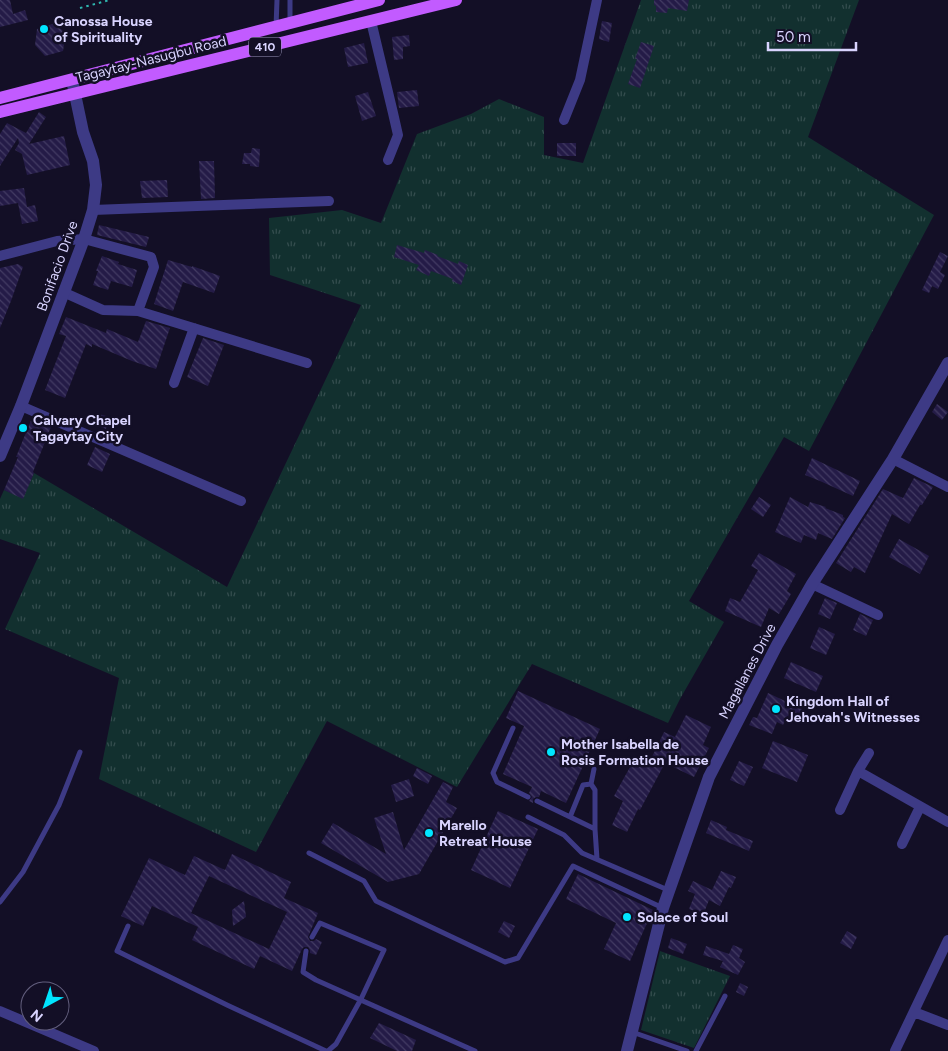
<svg xmlns="http://www.w3.org/2000/svg" width="948" height="1051" font-family="Figtree,sans-serif">
	<style>
		.grass { fill: url(#grass-tufts) }
		.building { fill: url(#building-back-hatch); fill-rule: evenodd }
		.lines { fill: none; stroke-linecap: round; stroke-linejoin: round }
		.path { stroke: #2fb8b0; stroke-width: 2; stroke-dasharray: 2.5 4; stroke-linecap: butt }
		.service { stroke: #3d3a85; stroke-width: 5 }
		.minor { stroke: #3d3a85; stroke-width: 10 }
		.tertiary { stroke: #3d3a85; stroke-width: 12 }
		.primary { stroke: #c25bff; stroke-width: 12 }
		.poi-dot { fill: #00e5ff; stroke: #130f26; stroke-width: 2 }
		.labels { text-anchor: middle; stroke-width: 5; stroke-linejoin: round; paint-order: stroke }
		.shield { fill: #130f26; stroke: #9e99be; stroke-width: 1 }
		.shield-label { font-size: 12px; font-weight: bold; fill: #d9d4ff }
		.poi-label { font-size: 14px; font-weight: bold; fill: #d9d4ff; stroke: #130f26; text-anchor: start }
		.street-label { font-size: 14px; fill: #d9d4ff; stroke: #130f26 }
	</style>
	<defs>
		<pattern id="grass-tufts" width="24" height="20" patternUnits="userSpaceOnUse" patternTransform="scale(1.25)"><rect width="24" height="20" fill="#12302f"/><path d="M3 7l-1-3M5 7V3M7 7l1-3M15 17l-1-3M17 17v-4M19 17l1-3" fill="none" stroke="#344d4e"/></pattern>
		<pattern id="building-back-hatch" width="6" height="6" patternUnits="userSpaceOnUse" patternTransform="scale(1.25)"><rect width="6" height="6" fill="#241b47"/><path d="M-1 5l2 2M0 0l6 6M5-1l2 2" fill="none" stroke="#433b63"/></pattern>
	</defs>
	<rect width="100%" height="100%" fill="#130f26"/>
	<path class="grass" d="M641,0H859L808,137L934,215L809,451L784,437L689,601L724,622L680,699L668,723L532,664L457,787L327,721L256,852L99,779L119,678L5,629L40,553L0,539V499L4,490L23,498L34,473L227,587L361,305L270,275L269,218L342,210L381,223L417,134L471,114L499,99L544,117V155L583,163Z
		M660,951L730,976L694,1048L641,1030Z"/>
	<path class="building" d="M0,0H10L13,14L25,10L28,20L0,27Z
		M654,0H689L687,11L668,8L667,13L656,12V6L654,5Z
		M602,21L612,23L609,42L599,39Z
		M55,23L66,34L63,51L45,56L35,45L37,29Z
		M409,35L410,46L403,47V59L394,60L392,37Z
		M641,42L654,46L640,88L628,84L637,59H635Z
		M364,43L368,63L348,67L344,48Z
		M417,90L419,106L399,108L397,92Z
		M368,92L376,116L362,121L355,96Z
		M39,112L46,117L29,144L64,136L70,165L27,175L22,154L15,150L19,143L18,138L0,166V134L7,123L26,133Z
		M557,143H576V156H557Z
		M252,148L260,149L259,167L250,166V164H242L244,153H251Z
		M199,161H214L215,198L201,199Z
		M167,180L168,197L142,198L140,181Z
		M24,188L27,207L35,205L38,221L22,224L18,203L0,206V191Z
		M99,225L149,237L146,247L97,235Z
		M397,245L424,253L425,250L438,255L437,256L458,264L459,261L468,265L461,285L452,281L453,279L431,271L429,276L416,270L419,265L394,257Z
		M940,252L948,256L940,272L945,275L938,289L932,286L929,293L922,290Z
		M102,256L119,262L118,264L137,270L132,287L111,281L108,290L93,285L98,271H96Z
		M168,260L192,267V266L220,276L214,293L183,282L173,311L154,304Z
		M18,264L23,267L11,301L0,328V268Z
		M66,317L106,333L107,329L138,342L146,321L170,328L156,369L132,361L92,344V347L86,344L65,398L45,390L66,336L59,334Z
		M203,338L224,345L208,386L187,377Z
		M937,404L948,412L942,420L932,412Z
		M99,414L110,417L106,429L95,425Z
		M32,418L51,427L33,472L34,473L23,499L4,490L18,457H16Z
		M95,447L110,454L102,472L87,465Z
		M812,458L860,481L853,496L820,481L805,475Z
		M914,478L933,487L922,505H920L909,524L892,514L865,573L854,567L851,572L836,563L883,489L903,498Z
		M759,497L771,505L763,517L751,509Z
		M790,497L808,507L810,502L826,507L825,508L843,515V517L845,518L832,539L818,533L816,540L804,535L801,543L775,532Z
		M899,539L929,556L920,574L889,557Z
		M759,553L796,574L787,591L791,594L779,614L769,608L761,627L725,611L730,598L740,602L758,570L751,566Z
		M825,598L837,603L830,619L818,614Z
		M860,614L873,620L866,636L853,630Z
		M819,627L835,634L826,655L810,648Z
		M791,662L823,676L816,692L784,678Z
		M518,691L600,729L566,803L541,791L539,797H536L533,799V803L529,801L532,797L529,793L532,787L503,774L524,726L506,718Z
		M768,693L802,709L796,721L787,716L783,725L777,722L772,734L749,725L753,717L757,718Z
		M686,715L711,727L703,745L709,748L694,777L665,763L640,810L638,809L627,832L612,825L623,801L614,796L635,758L648,765L664,732L675,737Z
		M773,741L808,755L797,782L762,768Z
		M739,761L753,767L744,786L730,780Z
		M417,768L432,776L428,784L413,776Z
		M409,779L414,796L396,802L391,785Z
		M443,782L453,787L446,802L457,808L419,874L388,882L321,843L333,823L386,854L374,818L393,812L404,850Z
		M498,811L538,829L510,888L471,870Z
		M711,820L727,827L726,830L753,841L749,851L706,833Z
		M232,854L291,882L284,898L318,913L308,937L310,941H314L316,939L322,942L316,955L310,953V950L308,947H304L302,949L292,971L260,956L254,969L192,940L198,927L152,906L143,926L121,916L149,858L185,875L194,856L225,870ZM209,876L287,912L269,949L191,913Z
		M721,871L736,877L731,888L729,887L720,906L709,900L703,915L689,909L695,894L688,891L693,881L712,890Z
		M578,874L653,910L630,961L604,949L616,923L566,899Z
		M244,901L246,917L233,926L232,910Z
		M504,921L515,926L509,938L498,932Z
		M847,931L857,937L851,949L840,943Z
		M671,938L687,944L683,954L668,948Z
		M733,945L743,949L739,958L745,962L738,975L720,967L723,961L703,955L706,946L729,954Z
		M740,983L748,987L744,996L736,992Z
		M379,1023L416,1040L412,1051H397L370,1038Z"/>
	<g class="lines">
		<path class="path" d="M80,8L110,0"/>
		<path class="service" d="M290,23V0
			M276,27L277,0
			M513,728L493,773L497,782L528,797
			M591,784L594,769
			M537,801L595,829
			M528,817L564,835L582,853L668,890
			M570,817L583,785L591,784L595,790V829L597,859
			M309,853L364,881L376,901L505,962L518,958L573,866L663,908
			M0,902L23,872L59,805L80,752
			M128,926L117,951L227,1005L326,1051
			M312,937L320,923L384,950L361,999L336,1044L328,1051
			M306,951L303,972L316,980L475,1051
			M632,1032L687,1051
			M696,1051L725,996"/>
		<path class="minor" d="M371,21L393,113L398,135L388,160
			M564,120L580,80L597,0
			M93,210L329,201
			M0,256L57,241L84,239L151,257L154,267L138,311
			M63,292L103,310L138,311L307,363
			M174,383L194,328
			M21,406L241,501
			M893,459L948,487
			M812,584L878,615
			M858,771L948,822
			M840,810L858,771L869,753
			M902,844L920,807
			M0,1011L94,1051
			M914,1012L948,1025
			M895,1051L948,940"/>
		<path class="tertiary" d="M0,456L21,406L84,239L93,210L96,185L93,161L83,132L72,80
			M627,1051L663,908L709,777L777,645L812,584L893,459L948,363"/>
		<path class="primary" d="M0,98L379,0
			M0,112L456,0"/>
	</g>
	<g class="poi-dot">
		<circle cx="44" cy="29" r="5"/>
		<circle cx="23" cy="428" r="5"/>
		<circle cx="776" cy="709" r="5"/>
		<circle cx="551" cy="752" r="5"/>
		<circle cx="429" cy="833" r="5"/>
		<circle cx="627" cy="917" r="5"/>
	</g>
	<g class="labels">
		<rect class="shield" x="249" y="37.5" width="32" height="19" rx="4"/>
		<g class="shield-label">
			<text x="265" y="51">410</text>
		</g>
		<g class="poi-label">
			<text x="54" y="26">Canossa House<tspan x="54" dy="16">of Spirituality</tspan></text>
			<text x="33" y="425">Calvary Chapel<tspan x="33" dy="16">Tagaytay City</tspan></text>
			<text x="786" y="706">Kingdom Hall of<tspan x="786" dy="16">Jehovah's Witnesses</tspan></text>
			<text x="561" y="749">Mother Isabella de<tspan x="561" dy="16">Rosis Formation House</tspan></text>
			<text x="439" y="830">Marello<tspan x="439" dy="16">Retreat House</tspan></text>
			<text x="637" y="922">Solace of Soul</text>
		</g>
		<g class="street-label">
			<text transform="translate(151 59) rotate(-14)" y="5">Tagaytay-Nasugbu Road</text>
			<text transform="translate(57 266) rotate(-70)" y="5">Bonifacio Drive</text>
			<text transform="translate(747 671) rotate(-62)" y="5">Magallanes Drive</text>
		</g>
	</g>
	<g transform="translate(45 1006) rotate(220)"><circle r="24" fill="#130f26" stroke="#625e7d"/>
	<path d="M0-4L9 19L0 12L-9 19Z" fill="#00e5ff"/>
	<text y="-8" font-size="14" font-weight="bold" text-anchor="middle" fill="#d9d4ff">N</text>
	</g>
	<path d="M768 42v8h88v-8" fill="none" stroke="#d9d4ff" stroke-width="2.5"/>
	<text x="776" y="42" font-size="15" fill="#d9d4ff" stroke="#130f26" stroke-width="4" paint-order="stroke">50 m</text>
</svg>
